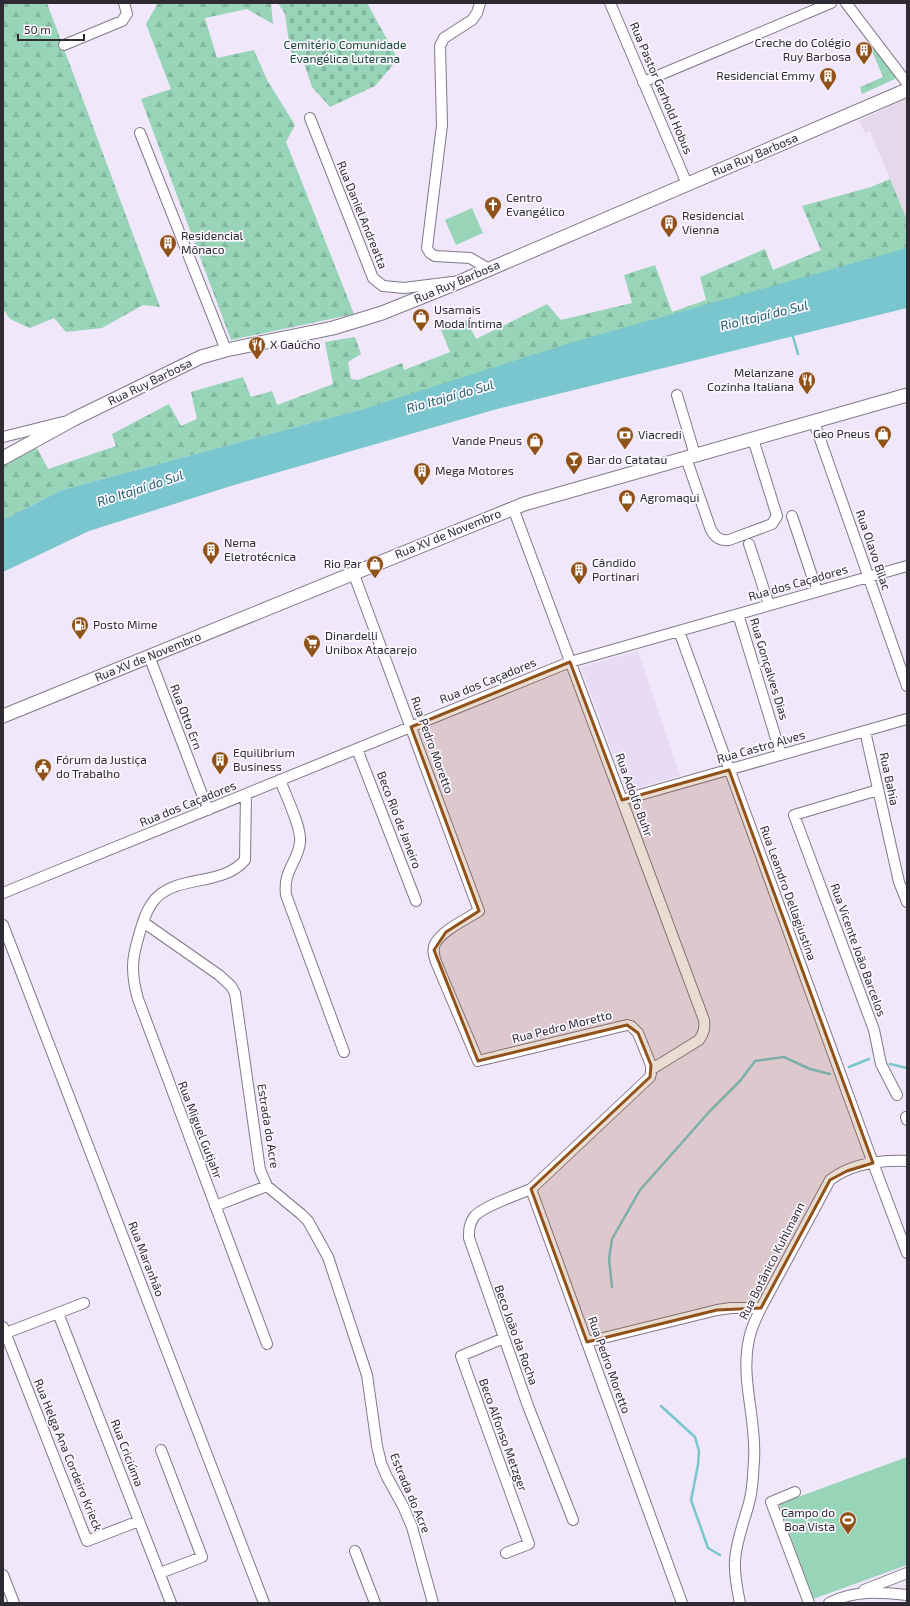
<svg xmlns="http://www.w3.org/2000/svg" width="910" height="1606" font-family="'Exo 2',sans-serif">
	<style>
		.built { fill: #e8dbf5 }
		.education { fill: #e5d8eb }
		.grass { fill: url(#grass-tufts) }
		.forest { fill: url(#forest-firs) }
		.cemetery { fill: url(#cemetery-stones) }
		.garden { fill: #98d4b7 }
		.water { fill: #79c6cf }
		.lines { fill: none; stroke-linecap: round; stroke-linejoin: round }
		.stream { stroke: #79c6cf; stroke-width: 2.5 }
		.minor-casing { stroke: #817889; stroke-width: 12 }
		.major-casing { stroke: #817889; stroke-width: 15 }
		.minor { stroke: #fff; stroke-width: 10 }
		.major { stroke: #fff; stroke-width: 13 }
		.marked { fill: #915219; fill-opacity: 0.2; stroke: #915219; stroke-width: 3; stroke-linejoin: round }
		.labels { text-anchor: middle; stroke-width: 3.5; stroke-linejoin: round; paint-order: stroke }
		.poi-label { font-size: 12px; fill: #2e2b32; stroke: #faf7fe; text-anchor: start }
		.park-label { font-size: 12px; fill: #144733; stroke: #faf7fe }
		.street-label { font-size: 12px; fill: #2e2b32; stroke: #faf7fe }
		.water-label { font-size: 13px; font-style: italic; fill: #206067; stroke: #faf7fe }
	</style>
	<defs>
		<pattern id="grass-tufts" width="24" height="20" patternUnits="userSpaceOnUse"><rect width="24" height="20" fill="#98d4b7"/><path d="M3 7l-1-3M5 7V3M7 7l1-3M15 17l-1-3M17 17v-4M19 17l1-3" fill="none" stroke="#83b69e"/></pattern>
		<pattern id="forest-firs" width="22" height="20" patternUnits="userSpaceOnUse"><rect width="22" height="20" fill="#98d4b7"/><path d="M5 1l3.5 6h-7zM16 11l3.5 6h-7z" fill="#83b69e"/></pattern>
		<pattern id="cemetery-stones" width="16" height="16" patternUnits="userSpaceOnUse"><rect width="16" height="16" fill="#98d4b7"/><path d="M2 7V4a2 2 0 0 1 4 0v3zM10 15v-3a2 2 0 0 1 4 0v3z" fill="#83b69e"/></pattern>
	</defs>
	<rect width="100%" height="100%" fill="#f0e7fa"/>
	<path class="built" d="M638,651L680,776L626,791L581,667Z"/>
	<path class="education" d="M907,99V220L870,131L865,133L859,120Z"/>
	<path class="grass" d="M870,41L897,78L862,94L860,87L883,77L868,42Z"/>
	<path class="forest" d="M3,3H47L160,307L143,305L102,328L66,332L54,318L30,328L10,319L3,309Z
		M158,3H271L273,24L247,9L205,18L217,58L254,50L267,80L295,125L286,142L354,314L231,340L141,99L171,89L146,24Z
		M890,179L907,220V249L363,409L62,490L3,520V465L37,448L48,469L116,446L112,434L169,404L181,426L197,419L191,392L243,377L251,397L272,391L277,405L333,384L325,342L355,337L361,354L348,362L351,379L358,380L402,363L404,370L450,352L441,330L467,320L476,339L547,304L561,320L632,303L624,275L655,265L672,312L706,300L700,277L765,249L773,270L821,250L802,206L871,187Z"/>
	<path class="cemetery" d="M278,3H367L398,59L375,86L330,107L312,87L305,66L290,50L285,14Z"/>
	<path class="garden" d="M472,208L483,233L456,245L445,220Z
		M907,1457V1565L813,1599L779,1504Z"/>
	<path class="water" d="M907,248V308L497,409L234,485L89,531L3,572V520L62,490L363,409L570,343Z"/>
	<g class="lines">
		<path class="stream" d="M792,333L798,354
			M890,1064L907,1068
			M849,1067L869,1059
			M612,1287L609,1259L612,1239L640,1190L709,1112L740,1081L755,1061L784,1057L810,1069L830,1074
			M661,1406L695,1437L699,1451L698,1465L691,1500L708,1548L720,1555"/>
		<g class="minor-casing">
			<path id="minor" d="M480,3L477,13L472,20L444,38L440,46L442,125L427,248L430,253L435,256L470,258L489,269
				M610,3L687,184
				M846,3L907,83
				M64,45L122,21L127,14L124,3
				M643,82L831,3
				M310,118L373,278L383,286L404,288L452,282
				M140,133L226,350
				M677,395L695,455
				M814,422L907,686
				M3,437L63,422
				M686,458L711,530C716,538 720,541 729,540L772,524L777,516L753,439
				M513,508L704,1020C705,1028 704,1033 699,1040L652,1069
				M792,516L817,591
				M749,544L769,605
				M353,572L479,911C467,919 442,930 435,944C432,950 434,956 436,962L478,1061L627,1025L631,1026L638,1033L651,1065V1073L650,1077L531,1189L682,1603
				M738,614L781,755
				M679,631L870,1155L907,1253
				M149,656L208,810
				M865,731L899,882L907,902
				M357,749L416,901
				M280,780C285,794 302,828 300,842C298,863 283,869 286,895L344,1052
				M878,790L794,815L874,1030L881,1064L897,1095
				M246,794L245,860C221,888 173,873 152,903C148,909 145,916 143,922L219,975L231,986L235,993L260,1170L267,1186L301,1214L308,1221L328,1257L367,1375L377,1446L381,1463L387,1477L403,1506L412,1527L433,1603
				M622,800L907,719
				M3,893L570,662L907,566
				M143,922C133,953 129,968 138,999L267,1344
				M3,925L264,1603
				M906,1117L907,1120
				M531,1189C517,1195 481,1207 474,1217C469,1224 469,1230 469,1238L528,1406L573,1520
				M215,1206L267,1186
				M58,1313L171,1603
				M3,1327L87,1541L139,1521
				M6,1333L84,1303
				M504,1338L461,1356L529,1544L506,1553
				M587,1342L717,1310L731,1308H761
				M795,1492L771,1502L809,1603
				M355,1551L375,1603
				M160,1573L202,1557L161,1450
				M3,1575L14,1603
				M864,1590L907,1573
				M740,1603C737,1589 734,1575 735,1561C736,1540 745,1520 750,1499C753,1487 753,1473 754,1460C757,1420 740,1379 749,1339C751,1328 756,1318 761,1308L830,1180C851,1164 881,1160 907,1161
				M829,1603C854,1590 879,1592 907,1595"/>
		</g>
		<g class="major-casing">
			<path id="major" d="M3,458L74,419L201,357L226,350L333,328L382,313L464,280L907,90
				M3,716L524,504L907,395"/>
		</g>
		<use href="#minor" class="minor"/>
		<use href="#major" class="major"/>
	</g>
	<path class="marked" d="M570,662L622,800L729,770L873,1163L847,1171L830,1180L761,1308L717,1310L587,1342L531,1189L650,1077L651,1065L638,1033L627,1025L478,1061L434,950L446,932L479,911L411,727Z"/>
	<defs>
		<g id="building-pin" transform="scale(0.9)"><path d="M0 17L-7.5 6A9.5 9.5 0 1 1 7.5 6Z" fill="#915219" stroke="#faf7fe"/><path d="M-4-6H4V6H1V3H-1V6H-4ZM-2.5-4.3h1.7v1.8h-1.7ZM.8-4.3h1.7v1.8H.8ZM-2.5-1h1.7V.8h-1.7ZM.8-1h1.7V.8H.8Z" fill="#fff"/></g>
		<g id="church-pin" transform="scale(0.9)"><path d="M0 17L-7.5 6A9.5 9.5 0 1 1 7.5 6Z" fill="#915219" stroke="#faf7fe"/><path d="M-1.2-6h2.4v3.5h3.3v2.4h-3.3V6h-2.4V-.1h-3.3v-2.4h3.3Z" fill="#fff"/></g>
		<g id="shop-pin" transform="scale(0.9)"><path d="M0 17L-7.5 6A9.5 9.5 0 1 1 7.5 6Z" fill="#915219" stroke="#faf7fe"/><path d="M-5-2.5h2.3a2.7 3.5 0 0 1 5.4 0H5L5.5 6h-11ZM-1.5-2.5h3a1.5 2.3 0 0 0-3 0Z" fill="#fff"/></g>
		<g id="restaurant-pin" transform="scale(0.9)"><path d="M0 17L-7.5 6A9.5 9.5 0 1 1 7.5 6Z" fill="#915219" stroke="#faf7fe"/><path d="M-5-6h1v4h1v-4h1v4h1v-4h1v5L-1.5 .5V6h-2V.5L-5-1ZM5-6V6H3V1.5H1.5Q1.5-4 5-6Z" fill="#fff"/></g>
		<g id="bank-pin" transform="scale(0.9)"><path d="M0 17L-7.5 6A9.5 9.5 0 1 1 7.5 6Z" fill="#915219" stroke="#faf7fe"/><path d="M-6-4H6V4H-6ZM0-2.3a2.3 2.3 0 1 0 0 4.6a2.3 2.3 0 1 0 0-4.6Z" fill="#fff"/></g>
		<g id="bar-pin" transform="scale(0.9)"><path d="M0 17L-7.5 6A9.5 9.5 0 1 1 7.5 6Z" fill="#915219" stroke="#faf7fe"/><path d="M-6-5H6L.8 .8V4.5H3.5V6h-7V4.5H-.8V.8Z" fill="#fff"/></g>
		<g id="fuel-pin" transform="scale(0.9)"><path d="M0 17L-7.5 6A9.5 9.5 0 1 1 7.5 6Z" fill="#915219" stroke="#faf7fe"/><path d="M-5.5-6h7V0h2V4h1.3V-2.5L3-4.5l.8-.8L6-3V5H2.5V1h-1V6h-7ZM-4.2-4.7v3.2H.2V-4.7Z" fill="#fff"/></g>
		<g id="supermarket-pin" transform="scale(0.9)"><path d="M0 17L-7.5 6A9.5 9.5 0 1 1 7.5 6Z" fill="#915219" stroke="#faf7fe"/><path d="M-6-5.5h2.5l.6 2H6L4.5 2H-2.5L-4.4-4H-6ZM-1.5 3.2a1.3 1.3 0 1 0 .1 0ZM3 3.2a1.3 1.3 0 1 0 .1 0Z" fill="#fff"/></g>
		<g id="civic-pin" transform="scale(0.9)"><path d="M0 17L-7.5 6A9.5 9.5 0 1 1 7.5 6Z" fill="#915219" stroke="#faf7fe"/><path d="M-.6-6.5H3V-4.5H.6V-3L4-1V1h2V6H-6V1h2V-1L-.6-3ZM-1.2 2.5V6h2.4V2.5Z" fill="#fff"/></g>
		<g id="stadium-pin" transform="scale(0.9)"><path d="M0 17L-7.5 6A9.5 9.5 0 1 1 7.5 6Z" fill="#915219" stroke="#faf7fe"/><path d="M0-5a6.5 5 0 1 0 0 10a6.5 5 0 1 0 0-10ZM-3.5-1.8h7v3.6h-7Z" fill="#fff"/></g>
	</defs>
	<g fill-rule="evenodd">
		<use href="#building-pin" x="864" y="50"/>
		<use href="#building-pin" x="828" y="76"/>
		<use href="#church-pin" x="493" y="205"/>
		<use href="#building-pin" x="669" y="223"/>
		<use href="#building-pin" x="168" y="243"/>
		<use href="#shop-pin" x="421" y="317"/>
		<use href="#restaurant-pin" x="257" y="345"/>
		<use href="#restaurant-pin" x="807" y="380"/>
		<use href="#shop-pin" x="883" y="434"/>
		<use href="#bank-pin" x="625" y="435"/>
		<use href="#shop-pin" x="535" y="441"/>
		<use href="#bar-pin" x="574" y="460"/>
		<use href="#building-pin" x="422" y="471"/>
		<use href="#shop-pin" x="627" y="498"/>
		<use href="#building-pin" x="211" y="550"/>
		<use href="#shop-pin" x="375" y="564"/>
		<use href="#building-pin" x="579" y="570"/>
		<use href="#fuel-pin" x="80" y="625"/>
		<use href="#supermarket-pin" x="312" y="643"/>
		<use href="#building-pin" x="220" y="760"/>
		<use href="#civic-pin" x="43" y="767"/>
		<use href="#stadium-pin" x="848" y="1520"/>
	</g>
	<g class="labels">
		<g class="poi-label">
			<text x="851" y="47" text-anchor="end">Creche do Colégio<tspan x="851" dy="14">Ruy Barbosa</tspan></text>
			<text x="815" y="80" text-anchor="end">Residencial Emmy</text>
			<text x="506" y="202">Centro<tspan x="506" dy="14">Evangélico</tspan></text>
			<text x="682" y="220">Residencial<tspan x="682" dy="14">Vienna</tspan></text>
			<text x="181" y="240">Residencial<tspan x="181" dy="14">Mônaco</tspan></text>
			<text x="434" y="314">Usamais<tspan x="434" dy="14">Moda Íntima</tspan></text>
			<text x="270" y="349">X Gaúcho</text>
			<text x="794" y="377" text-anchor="end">Melanzane<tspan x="794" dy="14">Cozinha Italiana</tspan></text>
			<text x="870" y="438" text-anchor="end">Geo Pneus</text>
			<text x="638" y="439">Viacredi</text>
			<text x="522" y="445" text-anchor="end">Vande Pneus</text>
			<text x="587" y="464">Bar do Catatau</text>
			<text x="435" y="475">Mega Motores</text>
			<text x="640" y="502">Agromaqui</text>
			<text x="224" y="547">Nema<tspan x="224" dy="14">Eletrotécnica</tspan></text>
			<text x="592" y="567">Cândido<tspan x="592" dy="14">Portinari</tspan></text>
			<text x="362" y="568" text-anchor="end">Rio Par</text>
			<text x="93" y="629">Posto Mime</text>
			<text x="325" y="640">Dinardelli<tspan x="325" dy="14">Unibox Atacarejo</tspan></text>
			<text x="233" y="757">Equilibrium<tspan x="233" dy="14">Business</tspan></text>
			<text x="56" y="764">Fórum da Justiça<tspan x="56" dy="14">do Trabalho</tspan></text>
			<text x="835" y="1517" text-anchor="end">Campo do<tspan x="835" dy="14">Boa Vista</tspan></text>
		</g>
		<g class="park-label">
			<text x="345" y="49">Cemitério Comunidade<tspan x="345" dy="14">Evangélica Luterana</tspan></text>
		</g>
		<g class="street-label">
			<text transform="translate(661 88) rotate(67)" y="4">Rua Pastor Gerhold Hobus</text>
			<text transform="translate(755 155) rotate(-23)" y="4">Rua Ruy Barbosa</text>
			<text transform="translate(362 215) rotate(68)" y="4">Rua Daniel Andreatta</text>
			<text transform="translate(457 282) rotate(-23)" y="4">Rua Ruy Barbosa</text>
			<text transform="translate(150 382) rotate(-26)" y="4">Rua Ruy Barbosa</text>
			<text transform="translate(448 534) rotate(-22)" y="4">Rua XV de Novembro</text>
			<text transform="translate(873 550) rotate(71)" y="4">Rua Olavo Bilac</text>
			<text transform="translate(798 583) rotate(-16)" y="4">Rua dos Caçadores</text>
			<text transform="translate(148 657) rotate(-22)" y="4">Rua XV de Novembro</text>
			<text transform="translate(769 669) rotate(73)" y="4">Rua Gonçalves Dias</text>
			<text transform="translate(488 681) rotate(-22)" y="4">Rua dos Caçadores</text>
			<text transform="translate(186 717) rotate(69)" y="4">Rua Otto Ern</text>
			<text transform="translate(432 745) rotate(70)" y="4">Rua Pedro Moretto</text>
			<text transform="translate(761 747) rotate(-16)" y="4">Rua Castro Alves</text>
			<text transform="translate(889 779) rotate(78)" y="4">Rua Bahia</text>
			<text transform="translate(634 795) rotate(70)" y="4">Rua Adolfo Buhr</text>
			<text transform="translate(188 804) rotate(-22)" y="4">Rua dos Caçadores</text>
			<text transform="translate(399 820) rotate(69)" y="4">Beco Rio de Janeiro</text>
			<text transform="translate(788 893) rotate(70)" y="4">Rua Leandro Dellagiustina</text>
			<text transform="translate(858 950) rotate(70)" y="4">Rua Vicente João Barcelos</text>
			<text transform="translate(562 1027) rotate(-14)" y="4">Rua Pedro Moretto</text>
			<text transform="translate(268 1126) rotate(81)" y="4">Estrada do Acre</text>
			<text transform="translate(200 1130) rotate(69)" y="4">Rua Miguel Gutjahr</text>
			<text transform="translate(146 1259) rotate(69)" y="4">Rua Maranhão</text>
			<text transform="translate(772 1261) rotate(-63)" y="4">Rua Botânico Kuhlmann</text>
			<text transform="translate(516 1335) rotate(70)" y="4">Beco João da Rocha</text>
			<text transform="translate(609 1365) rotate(70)" y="4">Rua Pedro Moretto</text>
			<text transform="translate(503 1435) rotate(70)" y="4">Beco Alfonso Metzger</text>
			<text transform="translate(127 1453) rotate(69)" y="4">Rua Criciúma</text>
			<text transform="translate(68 1455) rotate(68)" y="4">Rua Helga Ana Cordeiro Krieck</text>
			<text transform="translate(410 1493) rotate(67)" y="4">Estrada do Acre</text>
		</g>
		<g class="water-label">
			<text transform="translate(764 315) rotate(-14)" y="5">Rio Itajaí do Sul</text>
			<text transform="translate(450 396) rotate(-16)" y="5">Rio Itajaí do Sul</text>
			<text transform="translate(140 488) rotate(-18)" y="5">Rio Itajaí do Sul</text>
		</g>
	</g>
	<rect width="910" height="1606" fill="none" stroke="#2e2b32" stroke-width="8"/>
	<path d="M18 34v6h66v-6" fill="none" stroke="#2e2b32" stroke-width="2"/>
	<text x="24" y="34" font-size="12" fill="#2e2b32" stroke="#faf7fe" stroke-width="3" paint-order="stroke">50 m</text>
</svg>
